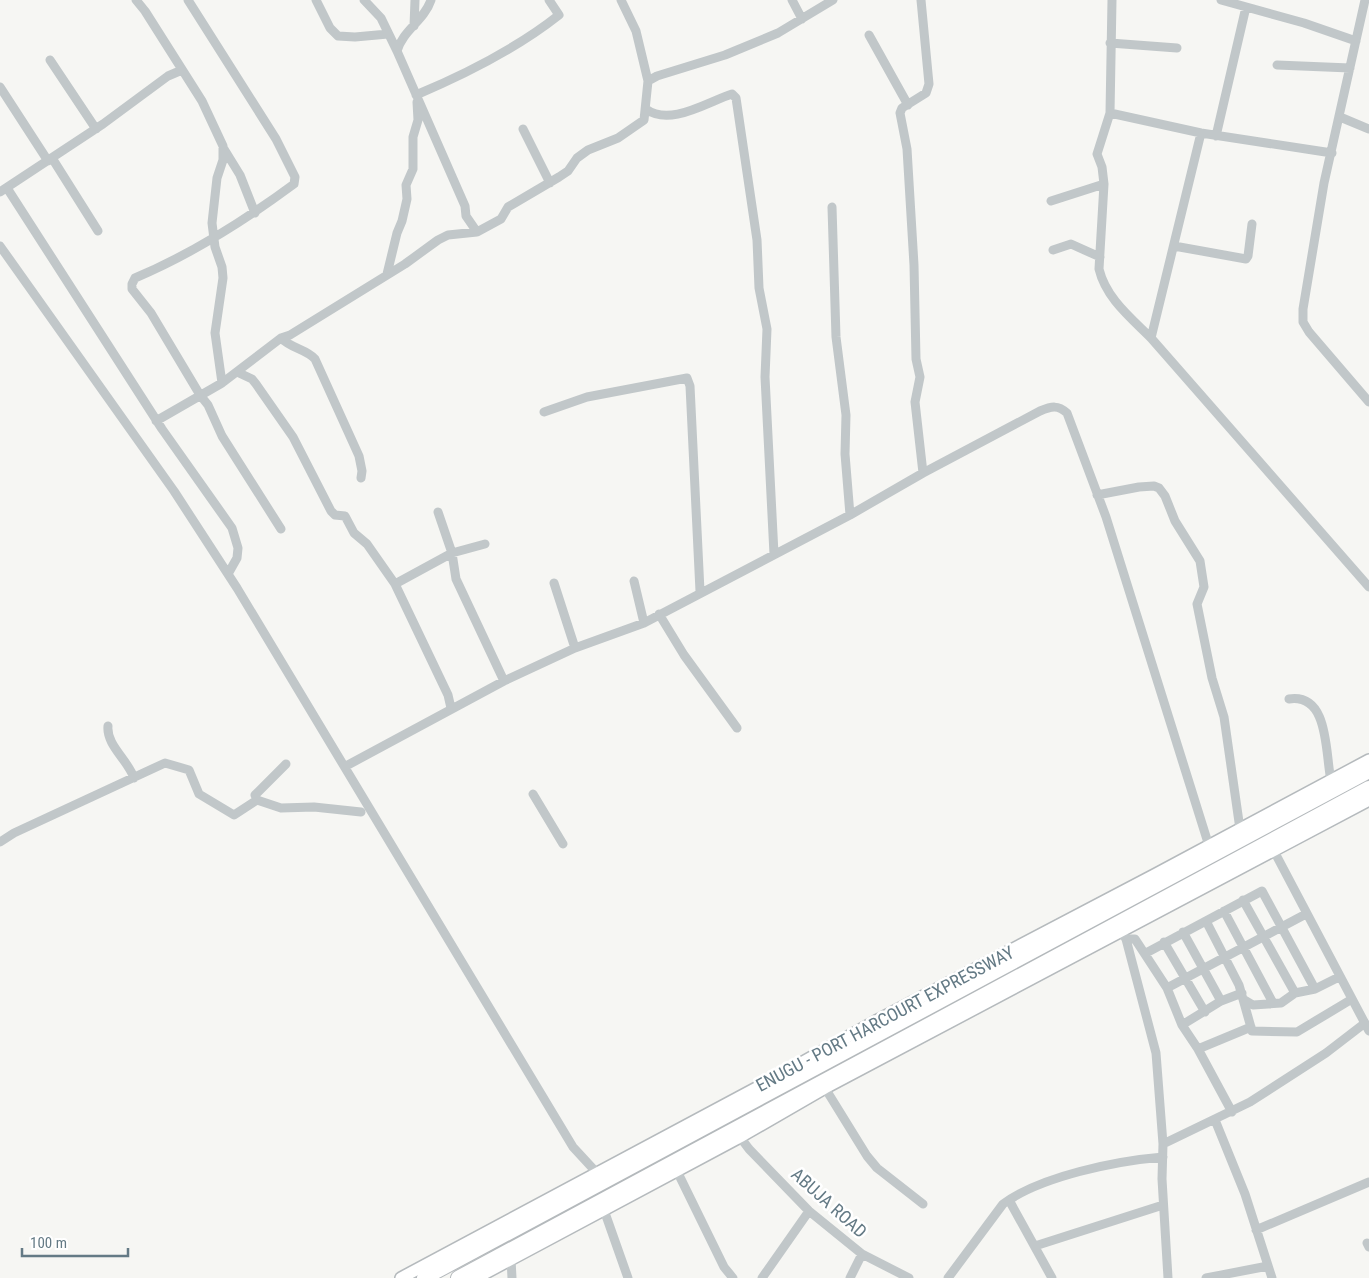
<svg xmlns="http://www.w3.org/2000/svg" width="1369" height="1278" font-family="'Roboto Condensed',sans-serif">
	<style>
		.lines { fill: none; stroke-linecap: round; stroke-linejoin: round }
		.major-casing { stroke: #b5babd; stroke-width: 14 }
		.highway-casing { stroke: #b4b9bc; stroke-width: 16 }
		.minor { stroke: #c1c7c9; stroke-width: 9 }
		.major { stroke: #fff; stroke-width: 11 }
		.highway { stroke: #fff; stroke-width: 14 }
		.labels { text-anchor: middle; stroke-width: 5; stroke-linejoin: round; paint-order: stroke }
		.street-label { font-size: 18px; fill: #647a85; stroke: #fff }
	</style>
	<rect width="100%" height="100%" fill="#f6f6f3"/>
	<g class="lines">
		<g class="major-casing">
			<path id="major" d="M401,1278L762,1085L876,1021L1156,874L1369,760
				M476,1278L740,1137L825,1088L1369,800"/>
		</g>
		<g class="highway-casing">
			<path id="highway" d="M424,1278L1369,771
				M458,1278L1369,788"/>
		</g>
		<path class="minor" d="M136,0L145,11L202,101L223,146V160L217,178L212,223L215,247L222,267L223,278L215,333L222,383
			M188,0L276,139L295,177L294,184C244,221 192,254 135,278L132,284V289L151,313L200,395L208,405L222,436L281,529
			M316,0L330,28L338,36L355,37L388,34
			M364,0L381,18L397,51
			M431,0C424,21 403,30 397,51L465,206L466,216L477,232
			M792,0L802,19
			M921,0L929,84L926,93L902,108L900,113L907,149L914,265L916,359L920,377L915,402L923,473
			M1112,0L1110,113L1097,154L1102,167L1104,184L1099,269C1106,298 1130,317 1151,338L1369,587
			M1221,0L1304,23L1356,41
			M1365,0L1324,183L1303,309V322L1309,332L1369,402
			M414,26L415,0
			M869,35L908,105
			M1110,43L1177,48
			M50,60L96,129
			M1277,65L1350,68
			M648,81L657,76L725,55L778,33L833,0
			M0,87L48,161
			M416,95C466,74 516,49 559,15L549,0
			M646,109C670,127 707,102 732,94L736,98L757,240L759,288L767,329L765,377L774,554
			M1110,113L1201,133L1332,153
			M1340,117L1369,129
			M523,129L550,183
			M1216,136L1246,7
			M224,149L240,175L255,213
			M52,158L98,231
			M7,188L162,429L232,528L238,548L237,558L228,574
			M0,192L103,124L168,76L182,70
			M1051,201L1104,184
			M832,207L836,337L846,415L845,454L850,515
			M0,246L174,491L237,588L573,1147L597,1173
			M1174,246L1246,259L1248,256L1252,224
			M1053,250L1071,244L1100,257
			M387,274L397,233L402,221L407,199L406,185L413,169V137L418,120L417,102
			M281,338C292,349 306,349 315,359L359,456L362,471L361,478
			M1151,338L1201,133
			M237,372L252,379L256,384L293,437L331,511L335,515L345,516L354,533L367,544L395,584L448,695L451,708
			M544,412L587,397L687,378L690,386L700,591
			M156,421L222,383L281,338L290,335L405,264L438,240L448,235L477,232L501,219L508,207L559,177L568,171L577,158L588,150L618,138L644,120L648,81L636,31L621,0
			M1097,495L1139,487L1154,486L1159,488L1165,496L1175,521L1200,561L1204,587L1197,604L1212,678L1224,717L1240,829
			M438,512L452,553L456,579L504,681
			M634,581L644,623
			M554,583L575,648
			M395,584L452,553L485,544
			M659,614L684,655L737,728
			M1289,699C1330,693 1325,755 1331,780
			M108,726C106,745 128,760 134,778
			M346,766L504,681L575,648L644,623L850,515L923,473L1040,411C1052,406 1058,405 1067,413L1106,517L1209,846
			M533,794L563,844
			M257,800L255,795L286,764
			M0,842L14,833L165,763L189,770L199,794L234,815L257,800L281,808L314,807L361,812
			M1274,851L1369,1031
			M1243,900L1295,993
			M1224,911L1273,1003
			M1206,921L1239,985L1252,1031L1297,1032L1352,999
			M1121,931L1126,939L1156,1053L1163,1144L1162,1179L1168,1278
			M1183,932L1221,1001
			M1126,939H1135L1167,988L1182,1025L1198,1049L1232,1112
			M1164,942L1205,1012
			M1146,953L1262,891L1315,989L1339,977
			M1167,988L1306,914
			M1243,999L1253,1005L1281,1003L1295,993L1315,989
			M1182,1025L1221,1001L1242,993
			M1198,1049L1251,1027
			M825,1088L867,1156L877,1168L923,1204
			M1215,1120L1245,1194L1272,1278
			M740,1137L749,1149L809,1211L862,1254L909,1278
			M1163,1144L1250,1102L1326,1053L1365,1023
			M677,1171L724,1267L733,1278
			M1009,1200L1052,1278
			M604,1210L628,1278
			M1256,1230L1369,1182
			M1367,1243L1369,1247
			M1035,1246L1163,1205
			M511,1259L512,1278
			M762,1278L809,1211
			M850,1278L862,1254
			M948,1278L1003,1204C1041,1176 1116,1161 1163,1157
			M1206,1278L1268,1266"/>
		<use href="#major" class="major"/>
		<use href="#highway" class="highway"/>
	</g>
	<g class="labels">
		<g class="street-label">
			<text transform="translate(885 1019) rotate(-28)" y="6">ENUGU - PORT HARCOURT EXPRESSWAY</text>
			<text transform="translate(829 1203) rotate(42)" y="6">ABUJA ROAD</text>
		</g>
	</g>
	<path d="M22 1248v8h106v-8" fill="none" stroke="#647a85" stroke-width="2.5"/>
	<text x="30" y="1248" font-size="15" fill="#647a85" stroke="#ffffff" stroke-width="4" paint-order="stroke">100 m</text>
</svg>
